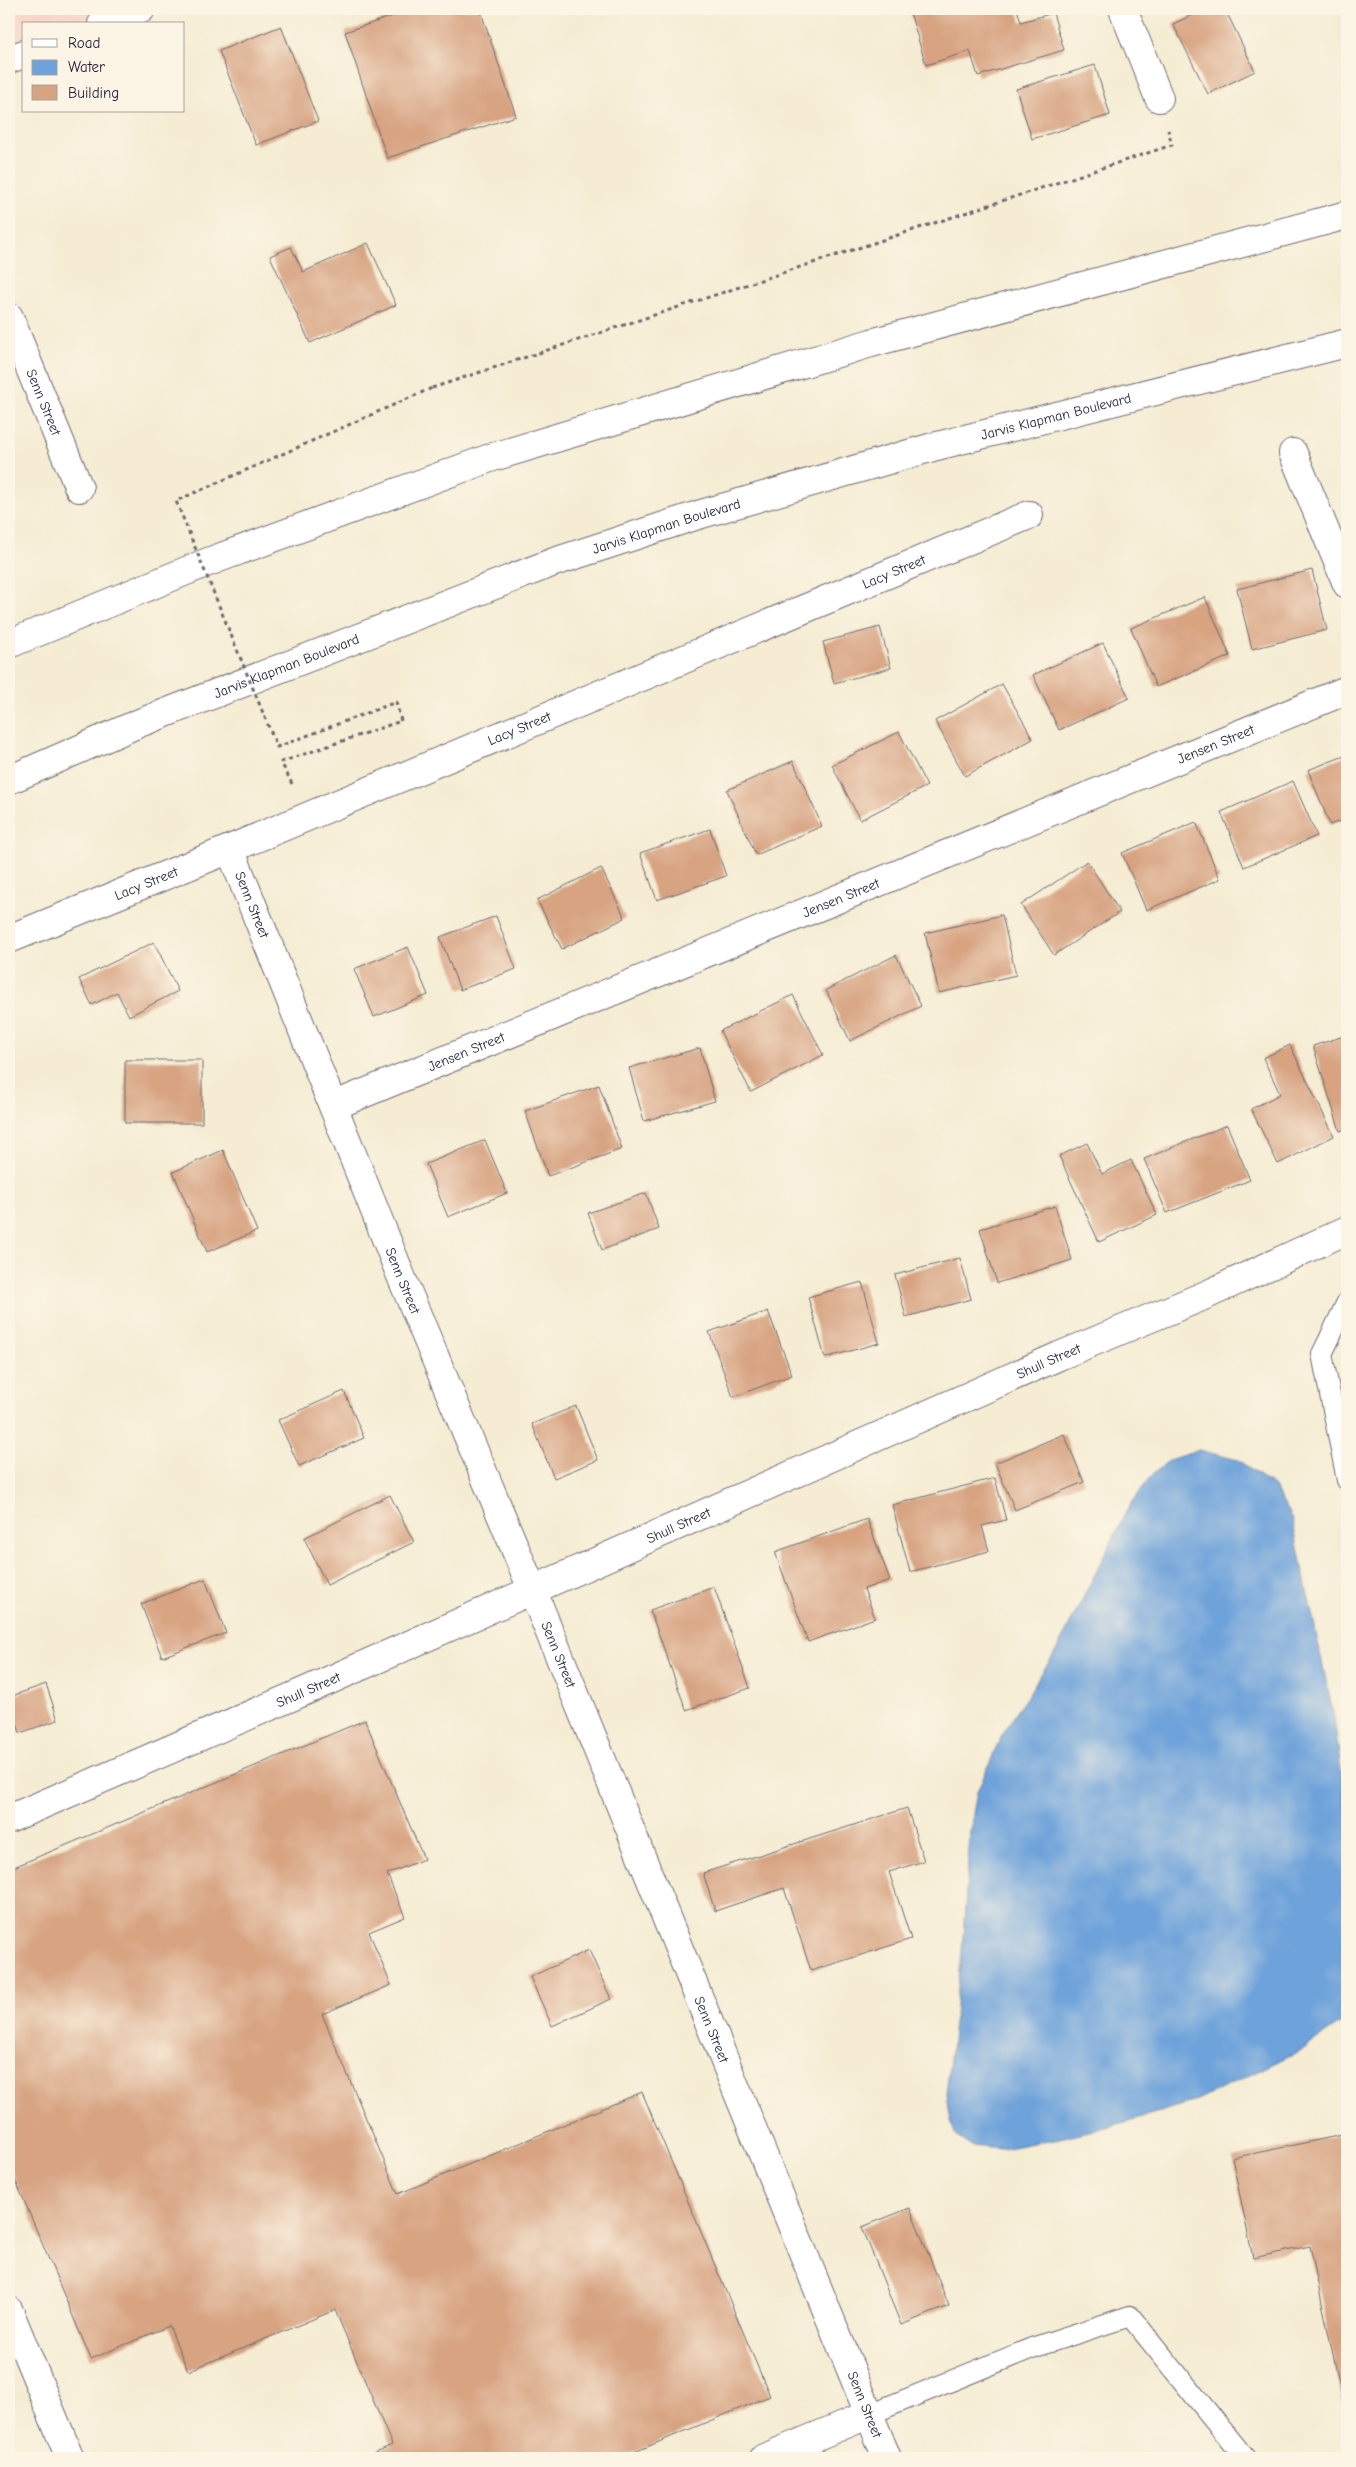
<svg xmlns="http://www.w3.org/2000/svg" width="1356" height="2467" font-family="'Comic Neue',sans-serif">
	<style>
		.built { fill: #f6d2c5 }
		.water { fill: #6da2da; stroke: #48628a }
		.building { fill: #d7a381 }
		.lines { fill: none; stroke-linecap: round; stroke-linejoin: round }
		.lane-casing { stroke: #6c6970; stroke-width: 22 }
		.street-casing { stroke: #6c6970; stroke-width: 30 }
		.highway-casing { stroke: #6c6970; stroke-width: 30 }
		.path { stroke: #6c6970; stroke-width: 3; stroke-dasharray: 4 4; stroke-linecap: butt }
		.lane { stroke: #fff; stroke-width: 20 }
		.street { stroke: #fff; stroke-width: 28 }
		.highway { stroke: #fff; stroke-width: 28 }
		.path-bridge { stroke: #6c6970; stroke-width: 3; stroke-dasharray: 4 4; stroke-linecap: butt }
		.labels { text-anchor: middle; stroke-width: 5; stroke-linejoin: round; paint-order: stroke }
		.street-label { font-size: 14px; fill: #22223b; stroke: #fcf5e5 }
	</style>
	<rect width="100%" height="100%" fill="#fcf5e5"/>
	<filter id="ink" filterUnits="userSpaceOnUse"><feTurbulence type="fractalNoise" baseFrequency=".02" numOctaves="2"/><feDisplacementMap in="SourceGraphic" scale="10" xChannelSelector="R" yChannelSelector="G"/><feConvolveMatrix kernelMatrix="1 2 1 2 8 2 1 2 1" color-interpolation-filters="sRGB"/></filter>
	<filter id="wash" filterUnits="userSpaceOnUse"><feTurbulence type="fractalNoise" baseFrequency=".0096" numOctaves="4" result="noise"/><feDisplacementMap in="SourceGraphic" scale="20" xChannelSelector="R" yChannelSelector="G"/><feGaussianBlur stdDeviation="1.12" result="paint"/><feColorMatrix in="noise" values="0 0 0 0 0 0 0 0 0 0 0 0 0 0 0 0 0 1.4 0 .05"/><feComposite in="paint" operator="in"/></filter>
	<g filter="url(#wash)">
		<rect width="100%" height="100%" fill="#f5ecd3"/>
		<path class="built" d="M9,9H129L92,24H24V51L9,57Z"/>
		<path class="water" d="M1199,1450L1238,1460L1274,1487L1292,1519L1334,1718L1347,1815V2019L1305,2048L1197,2101L1090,2132L1002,2149L972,2146L956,2136L950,2121L946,2094L962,1952L970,1831L977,1792L1002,1735L1058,1648L1126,1512L1150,1477L1169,1460Z"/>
		<g id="blocks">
			<path class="building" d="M414,9H480L516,116L387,158L345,32Z
				M909,9H1017L1021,22L1053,13L1064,50L978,76L970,51L926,65Z
				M1205,9H1225L1255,71L1208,94L1173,24Z
				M281,26L318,121L256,145L219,51Z
				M1095,65L1110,115L1032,139L1016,89Z
				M368,243L396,305L310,343L270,256L291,247L303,272Z
				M1312,570L1327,630L1252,649L1237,589Z
				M1205,597L1230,656L1156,687L1131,628Z
				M880,627L891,668L834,683L823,642Z
				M1103,643L1129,698L1059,730L1033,675Z
				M1002,684L1033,739L965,776L935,721Z
				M899,732L927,786L860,820L832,765Z
				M1347,755V818L1330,825L1308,770Z
				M793,761L822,826L756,855L727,790Z
				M1293,781L1317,836L1244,867L1221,812Z
				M1196,822L1220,879L1146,910L1122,853Z
				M710,829L726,876L657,900L640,853Z
				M1087,861L1120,912L1054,955L1021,905Z
				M601,868L625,918L562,949L537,900Z
				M1002,915L1016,975L939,993L925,933Z
				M496,916L516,969L460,990L440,937Z
				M154,942L178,991L129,1016L117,992L92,1005L79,979Z
				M408,947L428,995L374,1017L354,969Z
				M896,955L921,1006L850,1041L826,990Z
				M793,995L823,1055L751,1092L720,1031Z
				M1347,1035V1129L1340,1131L1313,1046Z
				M1290,1045L1334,1136L1278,1164L1251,1109L1280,1094L1263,1058Z
				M700,1048L715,1101L644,1121L629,1068Z
				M125,1060H202V1123H125Z
				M599,1085L622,1149L548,1176L525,1111Z
				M1227,1125L1250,1180L1167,1213L1144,1159Z
				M485,1140L507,1193L448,1217L426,1164Z
				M1087,1143L1102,1174L1131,1160L1157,1215L1099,1242L1059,1156Z
				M223,1150L257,1231L207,1252L173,1172Z
				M646,1193L659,1229L602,1250L588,1213Z
				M1055,1206L1072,1260L997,1283L980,1229Z
				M960,1258L971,1299L906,1317L895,1275Z
				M862,1282L879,1343L825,1358L808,1297Z
				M768,1311L792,1375L733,1397L709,1332Z
				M344,1391L364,1438L299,1466L278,1420Z
				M576,1406L598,1460L554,1478L532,1424Z
				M1064,1434L1084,1482L1015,1510L995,1463Z
				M995,1478L1006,1520L982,1526L989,1551L910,1572L892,1505Z
				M390,1495L414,1542L327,1585L304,1538Z
				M867,1519L890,1580L864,1589L875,1618L808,1642L775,1552Z
				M205,1579L226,1633L162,1657L141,1604Z
				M714,1587L750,1688L686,1710L650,1610Z
				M46,1684L58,1720L20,1733L9,1697Z
				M365,1720L424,1859L387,1874L405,1917L369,1932L391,1985L322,2014L398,2194L642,2092L770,2396L620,2458H362L392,2445L335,2310L188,2371L169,2326L91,2359L9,2165V1869Z
				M907,1808L924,1861L889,1872L911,1939L811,1971L784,1888L715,1911L703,1873Z
				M589,1950L611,1999L552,2026L530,1977Z
				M1347,2134V2416H1346L1310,2246L1253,2258L1232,2158Z
				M910,2208L949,2306L901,2325L862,2227Z"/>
		</g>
	</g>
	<g filter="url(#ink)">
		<use href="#blocks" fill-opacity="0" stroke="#6c6970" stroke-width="1"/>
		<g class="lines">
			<g class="lane-casing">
				<path id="lane" d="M1347,1302L1322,1354L1347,1480
					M870,2414L1032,2348L1130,2316L1245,2458"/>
			</g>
			<g class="street-casing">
				<g id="street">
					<path d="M1123,9L1159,98"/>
					<path d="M102,24L141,9"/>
					<path d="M9,59L24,54"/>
					<path id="s1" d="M9,317L79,488"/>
					<path d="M1293,453L1347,584"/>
					<path id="s2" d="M230,849L403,1281L532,1589L887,2458"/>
					<path id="s3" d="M9,939L230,849L1029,515"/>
					<path id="s4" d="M333,1106L1347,690"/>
					<path id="s5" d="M9,1819L303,1692L1059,1356L1206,1295L1347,1230"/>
					<path d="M9,2311L70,2458"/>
					<path d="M764,2458L870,2414"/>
				</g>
			</g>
			<g class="highway-casing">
				<g id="highway">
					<path d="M9,644L208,562L490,458L871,343L1347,215"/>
					<path id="s6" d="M9,780L137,724L554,562L698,515L933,447L1347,343"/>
				</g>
			</g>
			<path class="path" d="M432,388L1172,145L1168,130
				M292,784L281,762L401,721"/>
			<use href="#lane" class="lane"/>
			<use href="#street" class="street"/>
			<use href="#highway" class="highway"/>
			<path class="path-bridge" d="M401,721L396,702L277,747L176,501L432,388"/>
		</g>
	</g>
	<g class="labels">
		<g class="street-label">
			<text dy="5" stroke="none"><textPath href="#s1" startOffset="92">Senn Street</textPath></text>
			<text dy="5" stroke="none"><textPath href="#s6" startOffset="1110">Jarvis Klapman Boulevard</textPath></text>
			<text dy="5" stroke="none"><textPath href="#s6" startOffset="705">Jarvis Klapman Boulevard</textPath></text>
			<text dy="5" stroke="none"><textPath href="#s3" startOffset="958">Lacy Street</textPath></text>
			<text dy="5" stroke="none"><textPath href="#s6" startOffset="300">Jarvis Klapman Boulevard</textPath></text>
			<text dy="5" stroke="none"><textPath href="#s3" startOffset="552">Lacy Street</textPath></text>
			<text dy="5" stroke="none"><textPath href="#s4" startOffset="954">Jensen Street</textPath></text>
			<text dy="5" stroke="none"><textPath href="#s3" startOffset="148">Lacy Street</textPath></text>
			<text dy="5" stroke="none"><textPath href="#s4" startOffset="549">Jensen Street</textPath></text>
			<text dy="5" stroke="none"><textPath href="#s2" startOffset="60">Senn Street</textPath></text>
			<text dy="5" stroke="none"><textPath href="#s4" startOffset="144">Jensen Street</textPath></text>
			<text dy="5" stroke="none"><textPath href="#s2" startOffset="465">Senn Street</textPath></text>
			<text dy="5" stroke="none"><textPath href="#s5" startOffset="1136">Shull Street</textPath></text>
			<text dy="5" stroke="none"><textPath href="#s5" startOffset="731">Shull Street</textPath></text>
			<text dy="5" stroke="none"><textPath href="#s2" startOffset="870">Senn Street</textPath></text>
			<text dy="5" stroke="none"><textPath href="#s5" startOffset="326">Shull Street</textPath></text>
			<text dy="5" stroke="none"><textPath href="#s2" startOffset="1275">Senn Street</textPath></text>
			<text dy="5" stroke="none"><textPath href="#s2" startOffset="1680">Senn Street</textPath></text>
		</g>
	</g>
	<rect width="1356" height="2467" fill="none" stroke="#fcf5e5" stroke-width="30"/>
	<rect x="22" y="22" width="162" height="90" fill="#fcf5e5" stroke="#a5a1a1"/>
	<rect x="32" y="39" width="25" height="8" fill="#ffffff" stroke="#a5a1a1"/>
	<text x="68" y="48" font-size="15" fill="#22223b">Road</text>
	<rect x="32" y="60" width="25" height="15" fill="#6da2da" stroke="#a5a1a1"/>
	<text x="68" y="72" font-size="15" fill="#22223b">Water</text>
	<rect x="32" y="85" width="25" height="15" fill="#d7a381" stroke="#a5a1a1"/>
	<text x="68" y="98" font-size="15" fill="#22223b">Building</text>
</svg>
